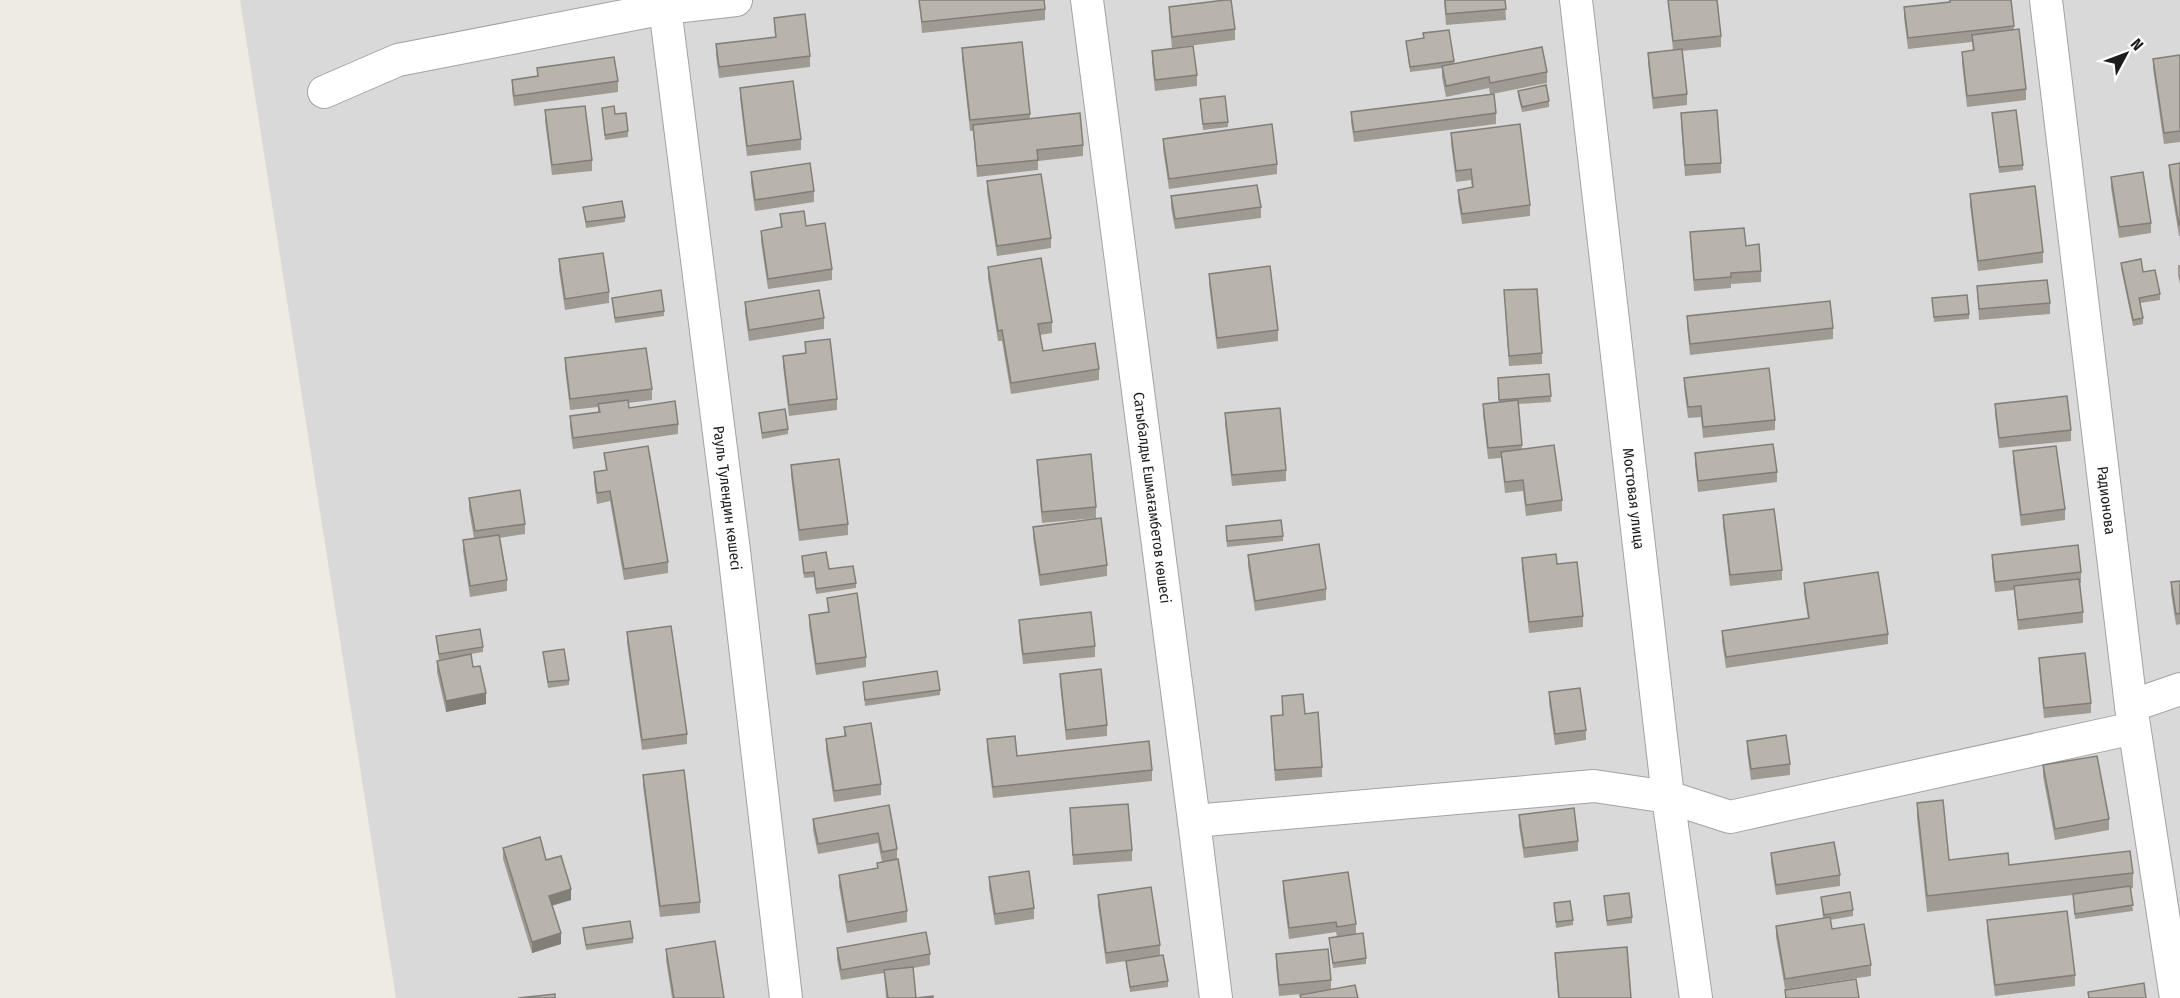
<svg xmlns="http://www.w3.org/2000/svg" width="2180" height="998" font-family="'Fira Sans Condensed',sans-serif">
	<style>
		.residential { fill: #dad9d9 }
		.lines { fill: none; stroke-linecap: round; stroke-linejoin: round }
		.minor-casing { stroke: #a3a3a3; stroke-width: 34 }
		.minor { stroke: #fff; stroke-width: 32 }
		.wall { fill: #9f9b93 }
		.shaded-wall { fill: #827e78 }
		.building { fill: #b9b4ab; stroke: #827e78; stroke-width: 1.5 }
		.labels { text-anchor: middle; stroke-width: 5; stroke-linejoin: round; paint-order: stroke }
		.street-label { font-size: 15px; fill: #1c1c1c; stroke: #fff }
	</style>
	<rect width="100%" height="100%" fill="#edebe2"/>
	<path class="residential" d="M240,0H2180V998H396Z"/>
	<g class="lines">
		<g class="minor-casing">
			<g id="minor">
				<path id="s1" d="M664,0L734,551L786,998"/>
				<path id="s2" d="M1087,0L1194,821L1216,998"/>
				<path id="s3" d="M1576,0L1668,797L1696,998"/>
				<path id="s4" d="M2046,0L2131,706L2176,998"/>
				<path d="M324,92L398,60L665,8L736,0"/>
				<path d="M2131,706L2180,689"/>
				<path d="M1194,821L1594,786L1668,797L1730,817L2134,728"/>
			</g>
		</g>
		<use href="#minor" class="minor"/>
	</g>
	<path class="wall" d="M919,0L1045,9V20L922,33Z
		M1444,0H1505L1506,20L1446,25Z
		M1668,0H1717L1721,36V47L1682,51L1687,94V105L1653,109L1648,63V53L1673,50Z
		M1949,0H2011L2014,30L2026,89V100L1967,107L1962,63V52L1973,51L1972,42L1908,49L1904,18V7L1949,2Z
		M1169,7L1235,29V40L1172,48L1169,18Z
		M774,18L810,56V67L719,78L716,55V44L775,37Z
		M1423,33L1454,61V64L1547,72V83L1492,94L1496,113V124L1354,142L1351,122V112L1490,94L1489,88L1446,97L1442,77V68L1410,72L1406,41L1423,38Z
		M962,48L1030,114V119L1083,145V156L1038,161V170L977,177L973,131H970L962,59Z
		M1152,51L1197,75V86L1155,91L1152,62Z
		M2180,55V142L2164,144L2153,69V59Z
		M537,68L618,81V92L514,106L512,91V80L537,76Z
		M740,88L801,139V150L747,156L740,98Z
		M1518,91L1549,101V107L1522,112L1518,96Z
		M1200,99L1228,122V127L1203,130Z
		M602,108L615,114L628,131V137L605,140Z
		M545,110L592,160V171L552,175L545,121Z
		M1681,113L1721,163V173L1685,176L1681,123Z
		M1992,113L2023,165V170L1999,173Z
		M1451,133L1530,205V216L1462,224L1458,200V190L1472,188L1471,180L1456,182L1451,144Z
		M1163,139L1277,164V174L1169,189L1163,149Z
		M2180,163V236H2179L2169,176V165Z
		M751,172L814,191V202L755,211L751,183Z
		M2111,177L2151,223V233L2119,238L2111,188Z
		M987,181L1051,238V248L997,256L987,192Z
		M1970,194L2043,252V263L1978,271L1970,205Z
		M1171,196L1261,207V218L1175,229L1171,207Z
		M583,207L625,217V222L586,228Z
		M780,214L806,226L832,269V280L768,289L761,242V231L781,228Z
		M1690,232L1746,246L1761,271V282L1731,284V288L1694,291Z
		M559,259L609,292V303L565,310L559,270Z
		M2121,263L2143,272L2160,294V300L2140,303L2143,318V324L2133,326L2121,268Z
		M2178,265H2180V284L2178,276Z
		M988,267L1052,322V333L1040,335L1043,351L1099,369V380L1011,394L1002,341H998L988,278Z
		M1209,274L1278,330V341L1217,349L1209,284Z
		M1977,286L2050,303V314L1979,320Z
		M1504,290L1542,353V364L1509,366Z
		M612,298L664,311V316L615,323Z
		M1932,298L1969,314V319L1934,322Z
		M745,302L824,318V329L749,341L745,313Z
		M1687,316L1833,328V339L1690,355L1687,326Z
		M805,342L837,399V410L789,416L783,366V356L805,353Z
		M565,358L652,389V400L628,403L629,408L678,424V434L573,449L570,427V416L598,412V407L570,410L565,369Z
		M1549,374L1551,402L1518,404L1522,449L1562,500V511L1526,516L1523,491L1505,493L1501,458L1488,459L1483,415V404L1499,402L1498,378Z
		M1684,378L1775,420V430L1703,438L1701,417L1688,418L1684,388Z
		M1995,404L2071,430V441L1999,448L1995,414Z
		M759,413L788,429V434L762,439Z
		M1225,413L1286,470V481L1232,486L1225,424Z
		M2013,451L2065,509V520L2021,526L2013,462Z
		M604,453L668,562V573L624,580L610,501L597,504L594,483V472L606,471Z
		M1695,453L1777,472V482L1698,492L1695,464Z
		M1037,460L1096,507V518L1042,523L1037,470Z
		M791,465L848,524V535L799,541L791,476Z
		M469,498L525,524V534L499,538L507,580V591L470,597L463,551V540L474,539L469,509Z
		M1723,515L1782,570V580L1730,586L1723,526Z
		M1226,526L1283,536V541L1227,547Z
		M1033,527L1107,565V576L1040,586L1033,538Z
		M1248,555L1326,589V600L1255,611L1248,566Z
		M1992,555L2081,572V583H2080L2083,612V623L2018,630L2014,590L1995,592L1992,566Z
		M802,556L856,583V588L816,594L814,577L804,578Z
		M1522,558L1557,564L1583,616V627L1529,633L1522,569Z
		M2180,581V624L2176,625L2171,593V582Z
		M1804,583L1888,634V644L1726,668L1722,642V631L1808,618L1804,594Z
		M827,598L866,657V667L816,675L809,626V615L828,612Z
		M1019,620L1095,646V657L1023,664L1019,631Z
		M627,632L687,734V744L642,750L627,643Z
		M436,636L483,647V652L471,654L473,667L486,704L446,712L437,672V661L464,656L439,660Z
		M543,652L569,680V685L548,688Z
		M2039,658L2091,703V713L2044,718L2039,669Z
		M1060,674L1107,725V736L1066,740L1060,684Z
		M863,682L940,690V695L865,706Z
		M1549,692L1586,730V740L1555,745L1549,703Z
		M1282,696L1305,714L1322,767V777L1275,781L1271,716L1282,715Z
		M844,727L881,784V795L834,802L826,750V739L844,736Z
		M987,739L1017,756L1152,770V781L993,798L987,750Z
		M1747,741L1790,764V775L1751,780L1747,752Z
		M2043,765L2109,819V830L2055,840L2043,776Z
		M643,775L700,902V913L660,917L643,786Z
		M1917,803L1949,860L2133,873V888L2130,889L2133,911L2075,919L2073,895L1927,912L1917,818Z
		M889,805L897,849V859L907,911V922L847,933L839,886V875L877,869V863L882,862L878,843L818,854L813,830V819Z
		M1070,808L1132,850V861L1073,865Z
		M1519,815L1578,841V851L1524,858L1519,826Z
		M503,848L546,860L571,900L552,906L561,944L532,953L503,859Z
		M1771,853L1840,875V886L1776,895L1771,863Z
		M989,877L1034,908V919L995,925L989,888Z
		M1283,881L1356,924V934L1366,958V964L1333,968L1329,938L1337,937L1336,932L1289,939L1283,892Z
		M1098,895L1160,945V956L1106,964L1098,906Z
		M1604,896L1632,917V923L1607,926Z
		M1821,897L1853,910V916L1830,920L1832,929L1871,965V976L1785,989L1776,937V926L1823,918Z
		M1554,903L1573,920V925L1556,928Z
		M1987,920L2075,975V986L1995,996L1987,931Z
		M583,928L633,938V943L586,950Z
		M837,948L930,954V965L913,968L916,998H933H886L884,973L841,980L837,959Z
		M666,949L724,998H672L666,960Z
		M1555,953L1631,998H1558Z
		M1276,954L1331,980V989L1358,998H1300V995L1313,993L1279,996L1276,965Z
		M1126,961L1168,981V987L1130,992Z"/>
	<path class="shaded-wall" d="M486,693V704L446,712V701Z
		M571,889V900L549,906V896Z
		M561,933V944L532,953V942Z"/>
	<path class="building" d="M919,0H1044L1045,9L922,22Z
		M1225,0H1231L1235,29L1172,37L1169,7Z
		M1445,0H1505L1506,9L1446,14Z
		M1668,0H1717L1721,36L1673,41Z
		M1950,0H2011L2014,26L1908,38L1904,7L1950,2Z
		M805,14L810,56L719,67L716,44L776,37L774,18Z
		M2019,29L2026,89L1967,96L1962,52L1974,50L1972,35Z
		M1449,30L1454,61L1410,67L1406,41L1424,38L1423,33Z
		M1022,42L1030,114L970,120L962,48Z
		M1193,46L1197,75L1155,80L1152,51Z
		M1542,47L1547,72L1490,83L1489,77L1446,86L1442,66Z
		M1682,49L1687,94L1653,98L1648,53Z
		M2180,55V131L2164,133L2153,59Z
		M614,57L618,81L514,96L512,80L538,76L537,68Z
		M793,81L801,139L747,146L740,88Z
		M1546,85L1549,101L1522,107L1518,91Z
		M1494,94L1496,113L1354,132L1351,112Z
		M1225,96L1228,122L1203,124L1200,99Z
		M585,106L592,160L552,165L545,110Z
		M614,106L615,114L626,113L628,131L605,135L602,108Z
		M1717,110L1721,163L1685,165L1681,113Z
		M2016,110L2023,165L1999,167L1992,113Z
		M1080,113L1083,145L1037,150L1038,160L977,166L973,125Z
		M1272,124L1277,164L1169,179L1163,139Z
		M1520,124L1530,205L1462,214L1458,190L1473,187L1471,169L1456,171L1451,133Z
		M810,163L814,191L755,200L751,172Z
		M2180,163V225H2179L2169,165Z
		M2143,172L2151,223L2119,227L2111,177Z
		M1041,174L1051,238L997,246L987,181Z
		M1257,185L1261,207L1175,219L1171,196Z
		M2035,186L2043,252L1978,261L1970,194Z
		M622,201L625,217L586,222L583,207Z
		M804,211L806,226L825,223L832,269L768,279L761,231L782,227L780,214Z
		M1744,228L1746,246L1759,244L1761,271L1731,273V277L1694,280L1690,232Z
		M603,253L609,292L565,299L559,259Z
		M1041,258L1052,322L1038,324L1043,351L1095,343L1099,369L1011,383L1002,330L998,331L988,267Z
		M2141,259L2143,272L2155,270L2160,294L2139,298L2143,318L2133,320L2121,263Z
		M1270,266L1278,330L1217,338L1209,274Z
		M2047,280L2050,303L1979,309L1977,286Z
		M1537,289L1542,353L1509,356L1504,290Z
		M661,290L664,311L615,318L612,298Z
		M819,290L824,318L749,330L745,302Z
		M1967,295L1969,314L1934,317L1932,298Z
		M1830,301L1833,328L1690,344L1687,316Z
		M830,339L837,399L789,405L783,356L806,353L805,342Z
		M646,348L652,389L570,399L565,358Z
		M1769,368L1775,420L1703,427L1701,406L1688,407L1684,378Z
		M1549,374L1551,396L1499,400L1498,378Z
		M2067,396L2071,430L1999,438L1995,404Z
		M628,400L629,408L675,401L678,424L573,438L570,416L600,412L598,404Z
		M1518,400L1522,445L1488,448L1483,404Z
		M1280,408L1286,470L1232,475L1225,413Z
		M785,409L788,429L762,433L759,413Z
		M1773,444L1777,472L1698,481L1695,453Z
		M1554,445L1562,500L1526,505L1523,480L1505,482L1501,452Z
		M648,446L668,562L624,569L610,491L597,493L594,472L607,470L604,453Z
		M2056,446L2065,509L2021,515L2013,451Z
		M1091,454L1096,507L1042,512L1037,460Z
		M839,459L848,524L799,530L791,465Z
		M520,490L525,524L475,531L469,498Z
		M1774,509L1782,570L1730,575L1723,515Z
		M1101,518L1107,565L1040,575L1033,527Z
		M1281,520L1283,536L1227,541L1226,526Z
		M499,535L507,580L470,586L463,540Z
		M1319,544L1326,589L1255,601L1248,555Z
		M2078,545L2081,572L1995,582L1992,555Z
		M826,552L829,569L853,566L856,583L816,589L814,572L804,573L802,556Z
		M1556,554L1557,564L1577,562L1583,616L1529,622L1522,558Z
		M1878,572L1888,634L1726,657L1722,631L1809,618L1804,583Z
		M2079,579L2083,612L2018,620L2014,586Z
		M2180,581V613L2176,614L2171,582Z
		M857,593L866,657L816,664L809,615L829,612L827,598Z
		M1091,612L1095,646L1023,654L1019,620Z
		M671,626L687,734L642,740L627,632Z
		M480,629L483,647L439,654L436,636Z
		M564,649L569,680L548,682L543,652Z
		M2085,653L2091,703L2044,708L2039,658Z
		M471,654L473,667L480,666L486,693L446,701L437,661Z
		M1101,669L1107,725L1066,730L1060,674Z
		M937,671L940,690L865,700L863,682Z
		M1580,688L1586,730L1555,734L1549,692Z
		M1303,694L1305,714L1318,712L1322,767L1275,770L1271,716L1283,715L1282,696Z
		M871,723L881,784L834,791L826,739L846,736L844,727Z
		M1786,735L1790,764L1751,769L1747,741Z
		M1015,736L1017,756L1149,741L1152,770L993,787L987,739Z
		M2097,756L2109,819L2055,829L2043,765Z
		M684,770L700,902L660,906L643,775Z
		M1943,800L1949,860L2008,853L2009,865L2130,851L2133,873L1927,896L1917,803Z
		M1128,804L1132,850L1073,855L1070,808Z
		M889,805L897,849L882,852L878,833L818,844L813,819Z
		M1574,808L1578,841L1524,848L1519,815Z
		M540,837L546,860L561,856L571,889L549,896L561,933L532,942L503,848Z
		M1834,842L1840,875L1776,885L1771,853Z
		M898,859L907,911L847,922L839,875L878,868L877,863Z
		M1029,871L1034,908L995,914L989,877Z
		M1348,872L1356,924L1337,927L1336,922L1289,928L1283,881Z
		M2130,886L2133,905L2075,914L2073,894Z
		M1151,887L1160,945L1106,953L1098,895Z
		M1850,892L1853,910L1824,915L1821,897Z
		M1629,893L1632,917L1607,921L1604,896Z
		M1570,901L1573,920L1556,922L1554,903Z
		M2067,911L2075,975L1995,985L1987,920Z
		M1830,917L1832,929L1864,924L1871,965L1785,979L1776,926Z
		M630,921L633,938L586,945L583,928Z
		M926,932L930,954L841,970L837,948Z
		M1363,933L1366,958L1333,963L1329,938Z
		M715,941L724,998H674L666,949Z
		M1627,947L1631,998H1559L1555,953Z
		M1328,949L1331,980L1279,985L1276,954Z
		M1163,955L1168,981L1130,987L1126,961Z
		M913,967L916,998L933,996V998H888L884,970Z
		M1856,979L1859,998H1786L1785,990Z
		M2144,983L2146,998H2089L2088,992Z
		M1355,985L1358,998H1301L1300,995Z
		M555,994V998H518Z"/>
	<g class="labels">
		<g class="street-label">
			<text dy="5" stroke="none"><textPath href="#s1" startOffset="502">Рауль Тулендин көшесі</textPath></text>
			<text dy="5" stroke="none"><textPath href="#s2" startOffset="502">Сатыбалды Ешмағамбетов көшесі</textPath></text>
			<text dy="5" stroke="none"><textPath href="#s3" startOffset="502">Мостовая улица</textPath></text>
			<text dy="5" stroke="none"><textPath href="#s4" startOffset="504">Радионова</textPath></text>
		</g>
	</g>
	<g transform="translate(2126 54) rotate(49)" stroke="#ffffff" stroke-width="4.5" paint-order="stroke">
	<path d="M0-4.5L10 22L0 15L-10 22Z" fill="#1c1c1c"/>
	<text y="-9" font-size="16" font-weight="bold" text-anchor="middle" fill="#1c1c1c">N</text>
	</g>
</svg>
